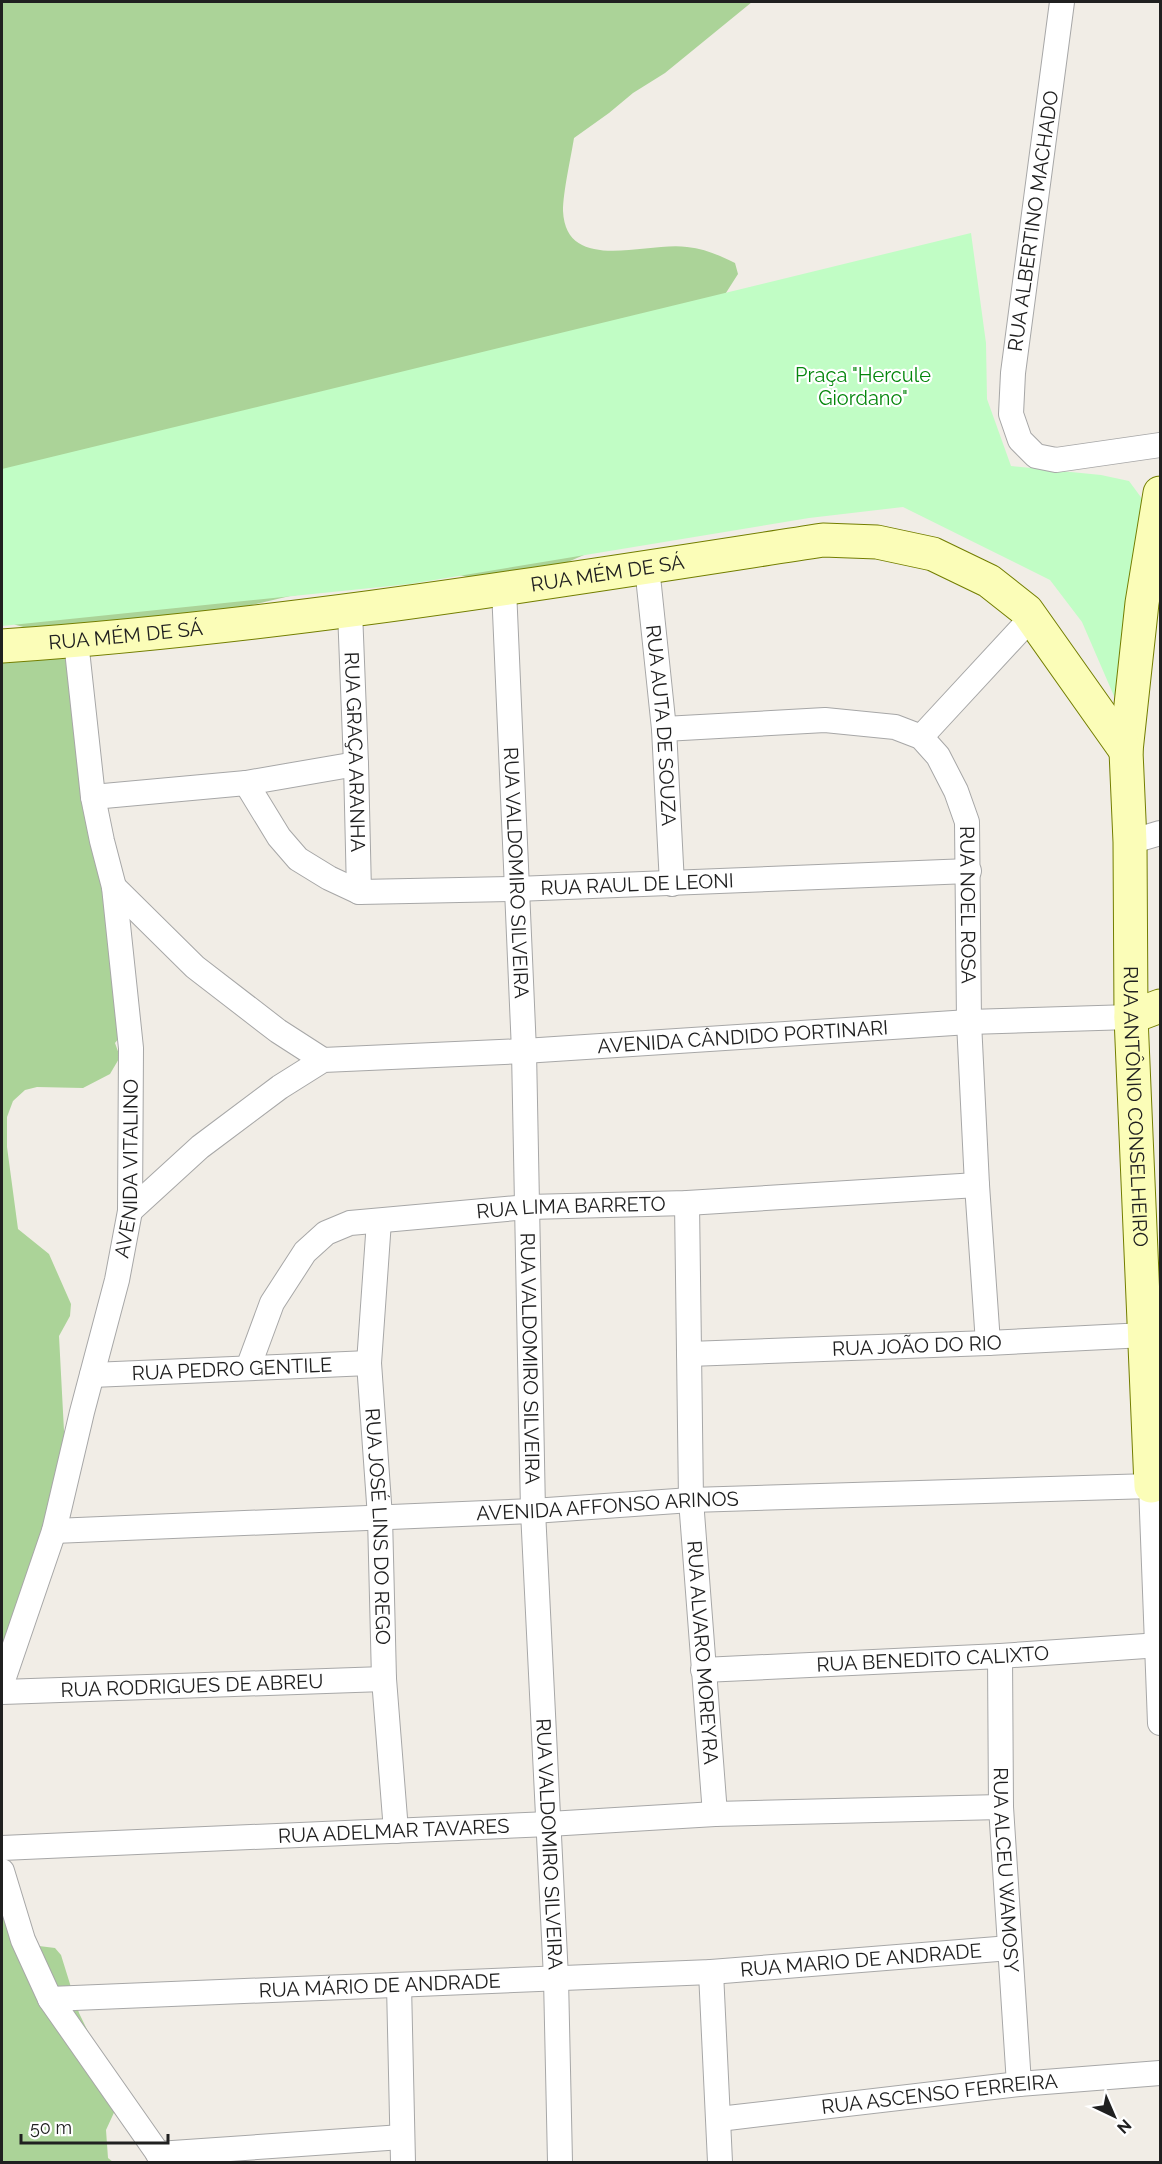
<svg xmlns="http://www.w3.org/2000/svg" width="1162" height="2164" font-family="Raleway,sans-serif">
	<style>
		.forest { fill: #abd398 }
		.park { fill: #c1fdc5 }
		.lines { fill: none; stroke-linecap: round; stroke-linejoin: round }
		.street-casing { stroke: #a7a7a7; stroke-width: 26 }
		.secondary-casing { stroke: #737e00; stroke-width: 35 }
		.street { stroke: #fff; stroke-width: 24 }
		.secondary { stroke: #fbfdb8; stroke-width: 33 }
		.labels { text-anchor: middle; stroke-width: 4.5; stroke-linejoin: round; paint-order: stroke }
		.street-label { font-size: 20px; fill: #202020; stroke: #fff }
		.park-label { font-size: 20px; fill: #05870d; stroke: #fff }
	</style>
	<rect width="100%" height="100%" fill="#f1ede6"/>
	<path class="forest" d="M2,2H752L665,73L633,93L609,113L574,138C571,157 563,192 563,211C566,275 648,241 687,247C705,249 719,255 735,263L738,274L724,296L614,542L540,574L484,581L451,573L290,596L168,625L83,635L127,1028L115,1043L120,1057L110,1074L83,1088L37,1087L25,1090L13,1101L7,1117V1147L18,1229L49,1254L71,1304L70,1316L59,1336L66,1469L2,1671V653L42,632L16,625L2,618Z
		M2,1882L31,1945L55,1948L61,1955L79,2013L113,2083L117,2106L106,2130L108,2158L113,2162H2Z"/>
	<path class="park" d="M971,233L986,343L987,399L1011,466L1101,475L1129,481L1143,500L1117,703L1082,622L1050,580L903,507L809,518L410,584L2,626V469Z"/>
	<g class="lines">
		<g class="street-casing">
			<g id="street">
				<path d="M1062,2L1013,373L1011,414L1020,440L1036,456L1056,460L1160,445"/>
				<path id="s1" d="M647,567L664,729L672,884"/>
				<path id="s2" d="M504,589L524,1051L533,1511L556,1978L560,2162"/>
				<path id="s3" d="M350,611L356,764L359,892"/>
				<path id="s4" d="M664,729L825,720L895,727L921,737L938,756L956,791L967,822L969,1022L977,1185L988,1343"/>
				<path d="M921,737L1031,618"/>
				<path id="s5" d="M246,783L279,837L298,859L329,878L359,892L516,889L969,871"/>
				<path d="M93,797L246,783L356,764"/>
				<path d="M1130,842L1160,833"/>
				<path d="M114,887L195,967L278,1031L323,1060"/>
				<path id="s6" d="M687,1203L691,1500L715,1814"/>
				<path id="s7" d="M130,1211L200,1147L280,1087L323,1060L524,1051L969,1022L1131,1017"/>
				<path id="s8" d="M379,1221L369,1363L380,1517L384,1679L396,1831"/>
				<path id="s9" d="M689,1354L988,1343L1145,1335"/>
				<path id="s10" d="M248,1368L272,1303L305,1252L326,1233L350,1223L528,1207L687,1203L977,1185"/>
				<path id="s11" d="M92,1375L369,1363"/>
				<path id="s12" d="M54,1531L533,1511L691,1500L1151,1486L1160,1723"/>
				<path id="s13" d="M1000,1656L1001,1807L1019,2084"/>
				<path id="s14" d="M703,1670L1000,1656L1160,1645"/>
				<path id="s15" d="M2,1683L54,1531L82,1412L117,1280L130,1211L131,1048L114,887L102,841L93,797L76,641"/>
				<path id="s16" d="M2,1692L384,1679"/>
				<path id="s17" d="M2,1848L549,1824L715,1814L1001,1807"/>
				<path d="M2,1871L23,1940L50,1999L164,2162"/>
				<path d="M711,1972L720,2162"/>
				<path d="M399,1985L403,2162"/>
				<path id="s18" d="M50,1999L711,1972L1010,1948"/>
				<path id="s19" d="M719,2119L1019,2084L1160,2073"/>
				<path d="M158,2154L402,2137"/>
			</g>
		</g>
		<g class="secondary-casing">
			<g id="secondary">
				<path id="s20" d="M1160,493L1142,603L1126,751L1130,842L1131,1017L1151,1486L1160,1483"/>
				<path id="s21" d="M2,646C277,627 550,582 823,540L877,542L933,554L989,581L1027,611L1126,751"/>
				<path d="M1131,1017L1160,1006"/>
			</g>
		</g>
		<use href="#street" class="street"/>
		<use href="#secondary" class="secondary"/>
	</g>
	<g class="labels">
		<g class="street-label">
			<text transform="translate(1033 221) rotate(-82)" y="7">RUA ALBERTINO MACHADO</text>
			<text dy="7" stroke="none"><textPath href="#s21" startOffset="610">RUA MÉM DE SÁ</textPath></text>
			<text dy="7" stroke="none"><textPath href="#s21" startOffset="124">RUA MÉM DE SÁ</textPath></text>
			<text dy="7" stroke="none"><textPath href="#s1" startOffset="159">RUA AUTA DE SOUZA</textPath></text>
			<text dy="7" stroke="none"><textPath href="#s3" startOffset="141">RUA GRAÇA ARANHA</textPath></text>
			<text dy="7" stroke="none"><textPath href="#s2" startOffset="284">RUA VALDOMIRO SILVEIRA</textPath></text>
			<text dy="7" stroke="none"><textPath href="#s5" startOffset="440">RUA RAUL DE LEONI</textPath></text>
			<text dy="7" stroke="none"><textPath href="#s4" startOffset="440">RUA NOEL ROSA</textPath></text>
			<text dy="7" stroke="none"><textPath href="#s7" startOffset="666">AVENIDA CÂNDIDO PORTINARI</textPath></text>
			<text dy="7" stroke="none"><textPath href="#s20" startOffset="616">RUA ANTÔNIO CONSELHEIRO</textPath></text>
			<text dy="7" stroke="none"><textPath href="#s15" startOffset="532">AVENIDA VITALINO</textPath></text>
			<text dy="7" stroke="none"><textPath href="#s10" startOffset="406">RUA LIMA BARRETO</textPath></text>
			<text dy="7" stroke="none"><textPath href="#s9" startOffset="228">RUA JOÃO DO RIO</textPath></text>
			<text dy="7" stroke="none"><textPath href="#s2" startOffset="770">RUA VALDOMIRO SILVEIRA</textPath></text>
			<text dy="7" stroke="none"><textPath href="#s11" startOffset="140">RUA PEDRO GENTILE</textPath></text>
			<text dy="7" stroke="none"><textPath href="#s12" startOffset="554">AVENIDA AFFONSO ARINOS</textPath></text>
			<text dy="7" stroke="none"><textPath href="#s8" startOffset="306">RUA JOSÉ LINS DO REGO</textPath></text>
			<text dy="7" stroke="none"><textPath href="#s6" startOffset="450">RUA ALVARO MOREYRA</textPath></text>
			<text dy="7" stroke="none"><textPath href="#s14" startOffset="230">RUA BENEDITO CALIXTO</textPath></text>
			<text dy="7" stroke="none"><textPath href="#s16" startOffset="190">RUA RODRIGUES DE ABREU</textPath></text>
			<text dy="7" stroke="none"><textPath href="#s17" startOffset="392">RUA ADELMAR TAVARES</textPath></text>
			<text dy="7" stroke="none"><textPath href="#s2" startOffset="1256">RUA VALDOMIRO SILVEIRA</textPath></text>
			<text dy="7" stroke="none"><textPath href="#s13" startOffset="214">RUA ALCEU WAMOSY</textPath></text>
			<text dy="7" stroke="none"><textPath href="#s18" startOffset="812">RUA MARIO DE ANDRADE</textPath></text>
			<text dy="7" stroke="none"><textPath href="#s18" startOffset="330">RUA MÁRIO DE ANDRADE</textPath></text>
			<text dy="7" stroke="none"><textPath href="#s19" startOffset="222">RUA ASCENSO FERREIRA</textPath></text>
		</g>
		<g class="park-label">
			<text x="863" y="382">Praça "Hercule<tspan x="863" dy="23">Giordano"</tspan></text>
		</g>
	</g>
	<rect width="1162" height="2164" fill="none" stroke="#202020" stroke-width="6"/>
	<g transform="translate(1114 2116) rotate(136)" stroke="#ffffff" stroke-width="4.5" paint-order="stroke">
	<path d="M0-4.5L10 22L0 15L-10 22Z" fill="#202020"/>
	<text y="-9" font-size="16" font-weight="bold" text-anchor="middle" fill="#202020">N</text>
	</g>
	<path d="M21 2134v9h147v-9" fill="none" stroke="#202020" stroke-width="3"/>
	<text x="30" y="2134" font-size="18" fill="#202020" stroke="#ffffff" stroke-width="4.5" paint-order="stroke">50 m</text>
</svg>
